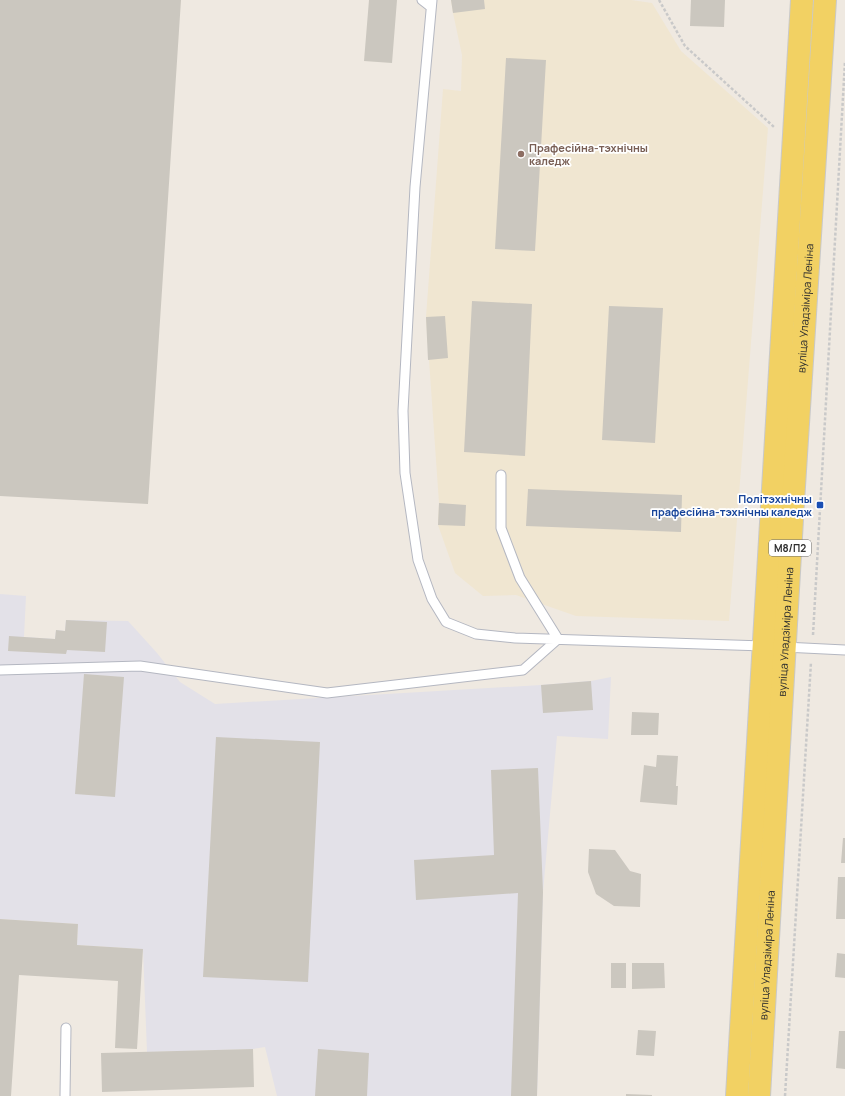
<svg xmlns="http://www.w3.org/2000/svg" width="845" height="1096" font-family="Manrope,sans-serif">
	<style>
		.industrial { fill: #e3e1e8 }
		.education { fill: #f0e6d1 }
		.building { fill: #cbc7bf }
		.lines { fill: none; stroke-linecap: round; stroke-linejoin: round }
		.service-casing { stroke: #b4b7c1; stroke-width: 11 }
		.primary-casing { stroke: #c9c9c9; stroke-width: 24 }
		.path { stroke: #c9c9c9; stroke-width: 2.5; stroke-dasharray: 3 2; stroke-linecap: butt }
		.service { stroke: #fff; stroke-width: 9 }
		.primary { stroke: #f2d163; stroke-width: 22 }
		.education-dot { fill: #8d6e63; stroke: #fff; stroke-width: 1.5 }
		.transit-dot { fill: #1a4fb4; stroke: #fff; stroke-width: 1.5 }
		.labels { text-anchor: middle; stroke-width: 3.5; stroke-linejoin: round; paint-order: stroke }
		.shield { fill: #fff; stroke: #6d6d6d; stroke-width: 1 }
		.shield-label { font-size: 10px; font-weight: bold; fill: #2e2e2e }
		.education-label { font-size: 11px; font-weight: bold; fill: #785e54; stroke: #fff; text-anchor: start }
		.street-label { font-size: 11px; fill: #2e2e2e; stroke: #fff }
		.transit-label { font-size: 11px; font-weight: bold; fill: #164399; stroke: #fff; text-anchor: end }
	</style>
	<rect width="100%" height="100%" fill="#efe9e1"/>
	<path class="industrial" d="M0,594L26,596L24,637L55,639L56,630L65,631L66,620L128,621L157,653L180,682L215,704L541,685L591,681L611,677L608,739L557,736L543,892L537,1096H277L265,1047L253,1049L147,1052L143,949L77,945L78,924L0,919Z"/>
	<path class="education" d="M451,0H631L652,3L681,51L768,128L729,621L576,616L516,595L483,596L455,573L438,525L439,503L426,317L443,89L461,91L462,55L453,13Z"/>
	<path class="building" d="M0,0H181L148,504L0,496Z
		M369,0H397L392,63L364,61Z
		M451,0H484L485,9L453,13Z
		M691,0H725L724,27L690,26Z
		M506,58L546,60L535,251L495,249Z
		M472,301L532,304L525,456L464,452Z
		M609,306L663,308L655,443L602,440Z
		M445,316L448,358L428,360L426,317Z
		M528,489L682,495L681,532L526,526Z
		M439,503L466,505L465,526L438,525Z
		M66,620L107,622L105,652L67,650L66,654L8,651L9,636L55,639L56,630L65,631Z
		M84,674L124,677L115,797L75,794Z
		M591,681L593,710L543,713L541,685Z
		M632,712L659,713L658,735H631Z
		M216,737L320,742L308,982L203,977Z
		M657,755L678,756L676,786H678L677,805L640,802L644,765L656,767Z
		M538,768L543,892L537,1096H511L518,893L416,900L414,860L494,855L491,770Z
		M843,838H845V863H841Z
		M589,849L615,850L630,871L641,874L640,907L614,906L596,894L588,872Z
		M838,877H845V919H836Z
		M0,919L78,924L77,945L143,949L137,1049L115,1048L118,981L19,975L11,1096H0Z
		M837,953L845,954V978L835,977Z
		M611,963H626V988H611Z
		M632,963H664L665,988L632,989Z
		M638,1030L656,1031L654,1056L636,1055Z
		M839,1031H845V1069L836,1068Z
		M253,1049L254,1087L102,1092L101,1053Z
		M318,1049L369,1053L367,1096H315Z
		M626,1094L652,1095V1096H626Z"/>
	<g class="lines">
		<g class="service-casing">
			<path id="service" d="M422,0L431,7
				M432,0L415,187L403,411L405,473L418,560L432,599L446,622L476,634L515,638L764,646
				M501,475V528L520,578L558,639
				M784,647L845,650
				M0,670L140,666L327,693L523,670L558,639
				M65,1096L66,1028"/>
		</g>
		<g class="primary-casing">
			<g id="primary">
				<path d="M737,1096L802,0"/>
				<path id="s1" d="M759,1096L793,502L825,0"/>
			</g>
		</g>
		<path class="path" d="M659,0L685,46L774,127
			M813,635L845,61
			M785,1096L811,662"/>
		<use href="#service" class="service"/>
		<use href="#primary" class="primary"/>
	</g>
	<circle class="education-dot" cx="521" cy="154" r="4"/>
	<rect class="transit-dot" x="816" y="501" width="8" height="8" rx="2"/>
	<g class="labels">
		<rect class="shield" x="769" y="540" width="42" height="16" rx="3"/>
		<g class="shield-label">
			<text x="790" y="552">М8/П2</text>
		</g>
		<g class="education-label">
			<text x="529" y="152">Прафесійна-тэхнічны<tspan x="529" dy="13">каледж</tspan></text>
		</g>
		<g class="street-label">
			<text dy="4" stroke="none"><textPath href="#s1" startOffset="789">вуліца Уладзіміра Леніна</textPath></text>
			<text dy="4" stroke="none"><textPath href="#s1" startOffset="465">вуліца Уладзіміра Леніна</textPath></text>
			<text dy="4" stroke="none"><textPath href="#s1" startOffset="141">вуліца Уладзіміра Леніна</textPath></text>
		</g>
		<g class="transit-label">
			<text x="812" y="503">Політэхнічны<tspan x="812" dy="13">прафесійна-тэхнічны каледж</tspan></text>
		</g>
	</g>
</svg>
